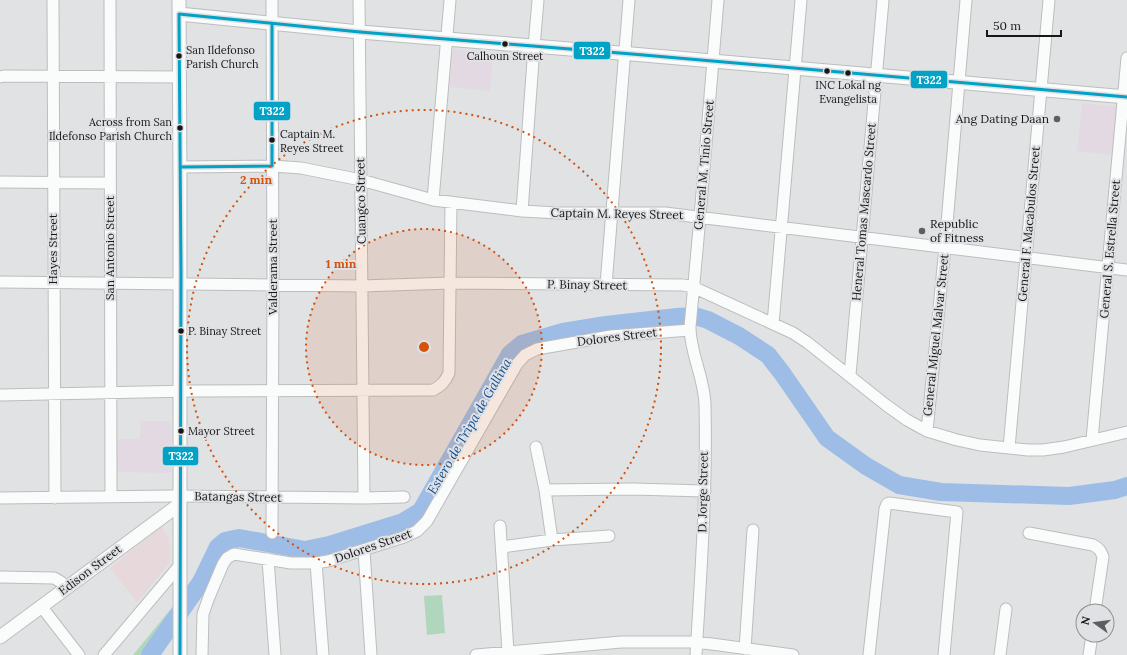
<svg xmlns="http://www.w3.org/2000/svg" width="1127" height="655" font-family="Lora,serif">
	<style>
		.commercial { fill: #e2d9e3 }
		.industrial { fill: #e6d8db }
		.green { fill: #b1d6be }
		.lines { fill: none; stroke-linecap: round; stroke-linejoin: round }
		.river { stroke: #9dbde6; stroke-width: 18 }
		.minor-casing { stroke: #bdbdbe; stroke-width: 13 }
		.major-casing { stroke: #bdbdbe; stroke-width: 15 }
		.minor { stroke: #fafbfb; stroke-width: 11 }
		.major { stroke: #fafbfb; stroke-width: 13 }
		.bus-1-casing { stroke: #e0e1e4; stroke-width: 6 }
		.bus-1 { stroke: #01a2c5; stroke-width: 3 }
		.ring { fill: none; stroke: #d3520d; stroke-width: 2; stroke-dasharray: 2 4 }
		.bus-dot { fill: #171718; stroke: #e0e1e4; stroke-width: 1.5 }
		.poi-dot { fill: #5e5e5f; stroke: #e0e1e4; stroke-width: 1.5 }
		.labels { text-anchor: middle; stroke-width: 4; stroke-linejoin: round; paint-order: stroke }
		.bus-label { font-size: 11px; fill: #171718; stroke: #e0e1e4; text-anchor: start }
		.poi-label { font-size: 12px; fill: #171718; stroke: #e0e1e4; text-anchor: end }
		.street-label { font-size: 12px; fill: #171718; stroke: #e0e1e4 }
		.water-label { font-size: 13px; font-style: italic; fill: #0d4b90; stroke: #e0e1e4 }
		.centre { fill: #d3520d; stroke: #e0e1e4; stroke-width: 2 }
		.ring-label { font-size: 12px; text-anchor: middle; font-weight: bold; fill: #d3520d; stroke: #e0e1e4; stroke-width: 4; stroke-linejoin: round; paint-order: stroke }
		.line-badge { stroke: #e0e1e4; stroke-width: 1.5 }
		.badge-label { font-size: 11px; text-anchor: middle; font-weight: bold; fill: #fff }
	</style>
	<rect width="100%" height="100%" fill="#e1e2e3"/>
	<path class="commercial" d="M453,49L493,53L490,91L450,87Z
		M1082,103L1118,107L1113,155L1077,151Z
		M141,421H171V473L115,472V439H140Z"/>
	<path class="industrial" d="M161,527L169,538L170,562L137,602L110,568Z"/>
	<path class="green" d="M442,595L445,633L427,635L424,596Z
		M170,610V621L144,655H133Z"/>
	<g class="lines">
		<path class="river" d="M150,655L201,582L218,547L225,541L239,538L305,550L329,545L403,522L421,511L510,354L522,344L563,332L606,325L677,317L695,316L708,320L739,336L768,355L782,373L827,438L866,466L899,485L941,492L1069,496L1115,490L1127,486"/>
		<g class="minor-casing">
			<path id="minor" d="M53,0L55,498
				M110,0L111,497
				M359,0L364,498
				M0,77L4,76L180,77
				M180,167L272,166L301,168L361,180L433,200L522,211L559,213H665L1127,270
				M0,182L110,183
				M433,200L450,0
				M522,211L534,47L538,0
				M0,282L362,286L450,283L683,285L693,287L793,333L808,343L886,405L907,420L927,431L957,440L980,445L1028,450H1043L1064,447L1127,432
				M606,285L629,0
				M773,324L801,0
				M850,375L883,0
				M0,395L191,391L433,390C441,386 445,382 449,373L451,202
				M927,431L945,247L966,0
				M1092,440L1127,58
				M536,447L545,490L552,540
				M1009,448L1049,0
				M545,490L633,489L705,491
				M0,498L173,496L364,498L404,497
				M500,526L508,652
				M272,533L273,285L272,0
				M1029,533L1093,545C1099,548 1101,551 1103,557L1095,611
				M502,547L552,540L609,536
				M364,551L371,655
				M268,559L275,655
				M316,563L323,655
				M0,577L54,578L61,582L66,588
				M41,606L79,655
				M745,649L753,530
				M104,655L180,565
				M202,655L203,614L209,597L223,564L227,558L234,554L291,563H316L328,561L404,537L417,531L427,521L517,364L525,355L537,349L611,336L690,330
				M476,655L621,642H697L793,655
				M696,655C701,571 707,487 705,404C704,377 690,353 690,327L700,217L718,0
				M869,655L885,509L887,504L889,503L957,512L944,655
				M1000,655L1006,609
				M1089,655L1092,635"/>
		</g>
		<g class="major-casing">
			<path id="major" d="M179,0L180,183V655
				M179,14L360,32L632,54L1127,97
				M0,637L180,504"/>
		</g>
		<use href="#minor" class="minor"/>
		<use href="#major" class="major"/>
		<g class="bus-1-casing">
			<path id="bus-1" d="M180,167L272,166V24
				M180,655L181,273L179,14L360,32L632,54L1127,97"/>
		</g>
		<use href="#bus-1" class="bus-1"/>
	</g>
	<circle cx="424" cy="347" r="118" fill="#d3520d" fill-opacity=".12"/>
	<g class="ring">
		<circle cx="424" cy="347" r="118"/>
		<circle cx="424" cy="347" r="237"/>
	</g>
	<g class="bus-dot">
		<circle cx="505" cy="44" r="3.5"/>
		<circle cx="179" cy="56" r="3.5"/>
		<circle cx="827" cy="71" r="3.5"/>
		<circle cx="848" cy="73" r="3.5"/>
		<circle cx="180" cy="128" r="3.5"/>
		<circle cx="272" cy="140" r="3.5"/>
		<circle cx="181" cy="331" r="3.5"/>
		<circle cx="181" cy="431" r="3.5"/>
	</g>
	<g class="poi-dot">
		<circle cx="1057" cy="119" r="4"/>
		<circle cx="922" cy="231" r="4"/>
	</g>
	<g class="labels">
		<g class="bus-label">
			<text x="186" y="54">San Ildefonso<tspan x="186" dy="14">Parish Church</tspan></text>
			<text x="505" y="60" text-anchor="middle">Calhoun Street</text>
			<text x="848" y="89" text-anchor="middle">INC Lokal ng<tspan x="848" dy="14">Evangelista</tspan></text>
			<text x="172" y="126" text-anchor="end">Across from San<tspan x="172" dy="14">Ildefonso Parish Church</tspan></text>
			<text x="280" y="138">Captain M.<tspan x="280" dy="14">Reyes Street</tspan></text>
			<text x="188" y="335">P. Binay Street</text>
			<text x="188" y="435">Mayor Street</text>
		</g>
		<g class="poi-label">
			<text x="1049" y="123">Ang Dating Daan</text>
			<text x="930" y="228" text-anchor="start">Republic<tspan x="930" dy="14">of Fitness</tspan></text>
		</g>
		<g class="street-label">
			<text transform="translate(704 165) rotate(-85)" y="4">General M. Tinio Street</text>
			<text transform="translate(361 201) rotate(-91)" y="4">Cuangco Street</text>
			<text transform="translate(864 212) rotate(-85)" y="4">Heneral Tomas Mascardo Street</text>
			<text transform="translate(617 214) rotate(1)" y="4">Captain M. Reyes Street</text>
			<text transform="translate(1029 224) rotate(-85)" y="4">General F. Macabulos Street</text>
			<text transform="translate(110 248) rotate(-90)" y="4">San Antonio Street</text>
			<text transform="translate(53 249) rotate(-90)" y="4">Hayes Street</text>
			<text transform="translate(1110 249) rotate(-85)" y="4">General S. Estrella Street</text>
			<text transform="translate(273 267) rotate(-90)" y="4">Valderama Street</text>
			<text transform="translate(587 285) rotate(1)" y="4">P. Binay Street</text>
			<text transform="translate(936 335) rotate(-84)" y="4">General Miguel Malvar Street</text>
			<text transform="translate(617 337) rotate(-7)" y="4">Dolores Street</text>
			<text transform="translate(703 492) rotate(-89)" y="4">D. Jorge Street</text>
			<text transform="translate(238 497) rotate(1)" y="4">Batangas Street</text>
			<text transform="translate(373 546) rotate(-19)" y="4">Dolores Street</text>
			<text transform="translate(90 570) rotate(-37)" y="4">Edison Street</text>
		</g>
		<g class="water-label">
			<text transform="translate(469 426) rotate(-60)" y="5">Estero de Tripa de Gallina</text>
		</g>
	</g>
	<circle cx="424" cy="347" r="6" class="centre"/>
	<g class="ring-label">
		<text x="256" y="184">2 min</text>
		<text x="341" y="268">1 min</text>
	</g>
	<g class="line-badge">
		<rect x="573" y="41" width="38" height="19" rx="4" fill="#01a2c5"/>
		<rect x="910" y="70" width="38" height="19" rx="4" fill="#01a2c5"/>
		<rect x="253" y="101" width="38" height="20" rx="4" fill="#01a2c5"/>
		<rect x="162" y="446" width="37" height="20" rx="4" fill="#01a2c5"/>
	</g>
	<g class="badge-label">
		<text x="592" y="55">T322</text>
		<text x="929" y="84">T322</text>
		<text x="272" y="115">T322</text>
		<text x="181" y="460">T322</text>
	</g>
	<g transform="translate(1095 623) rotate(284)"><circle r="19" fill="#e0e1e4" stroke="#909092"/>
	<path d="M0-3L7 15L0 10L-7 15Z" fill="#5e5e5f"/>
	<text y="-6" font-size="11" font-weight="bold" text-anchor="middle" fill="#171718">N</text>
	</g>
	<path d="M987 30v6h74v-6" fill="none" stroke="#171718" stroke-width="2"/>
	<text x="993" y="30" font-size="12" fill="#171718" stroke="#e0e1e4" stroke-width="3" paint-order="stroke">50 m</text>
</svg>
